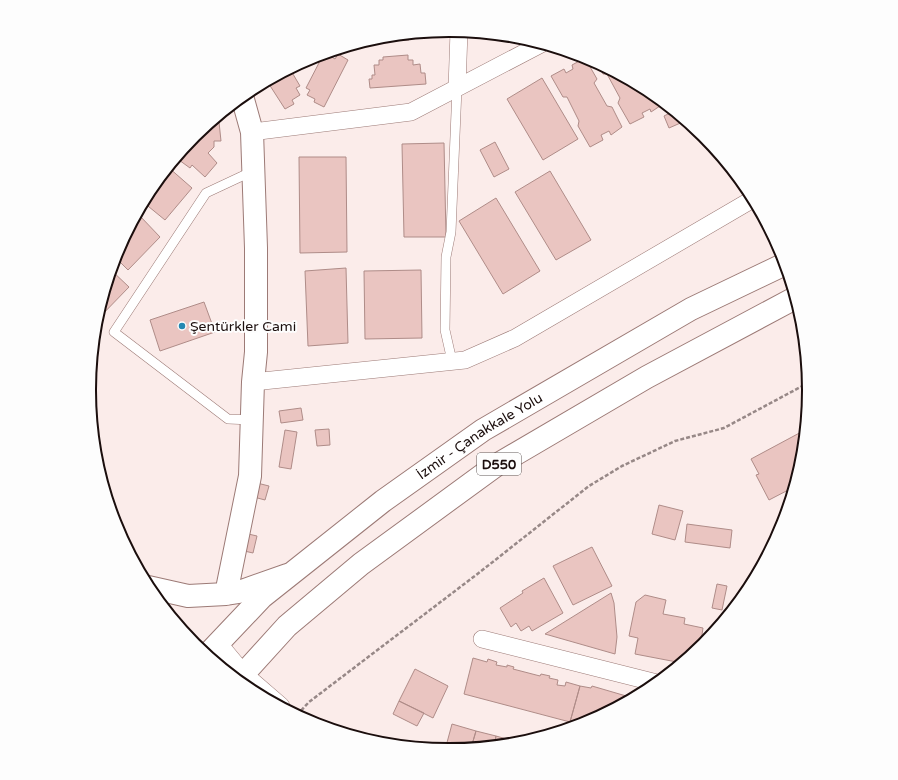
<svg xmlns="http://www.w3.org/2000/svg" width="898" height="780" font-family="'Varela Round',sans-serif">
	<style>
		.building { fill: #eac5c1; stroke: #af8c88 }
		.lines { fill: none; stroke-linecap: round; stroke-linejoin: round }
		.service-casing { stroke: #9c7a76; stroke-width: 10 }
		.minor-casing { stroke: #9c7a76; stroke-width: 18 }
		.tertiary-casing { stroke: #9c7a76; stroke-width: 24 }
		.trunk-casing { stroke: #9c7a76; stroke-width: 24 }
		.path { stroke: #978887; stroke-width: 2.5; stroke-dasharray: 4 2; stroke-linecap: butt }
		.service { stroke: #fff; stroke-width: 9 }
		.minor { stroke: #fff; stroke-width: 17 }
		.tertiary { stroke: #fff; stroke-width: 22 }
		.trunk { stroke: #fff; stroke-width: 22 }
		.poi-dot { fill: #2588b2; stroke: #fdfdfd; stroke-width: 1.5 }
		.labels { text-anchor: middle; stroke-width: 4; stroke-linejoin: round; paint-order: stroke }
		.shield { fill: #fdfdfd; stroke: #5f5655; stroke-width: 1 }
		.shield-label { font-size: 13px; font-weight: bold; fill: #1b0e0d }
		.poi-label { font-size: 14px; fill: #1b0e0d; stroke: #fdfdfd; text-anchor: start }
		.street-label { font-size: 14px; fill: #1b0e0d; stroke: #fdfdfd }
		.rim { fill: none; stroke: #1b0e0d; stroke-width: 2 }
	</style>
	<rect width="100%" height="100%" fill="#fbecea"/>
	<path class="building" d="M415,33V36H409V40L387,41L386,39H379V37Z
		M327,54L335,59L338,54L348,60L324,107L314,102L315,99L307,95L310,90L306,88L321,59L324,60Z
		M408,55V60H413V65L420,64L421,73H425L426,84L370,88L369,79H372V75H375L374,65H379V60H383V57Z
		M585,58L597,79L594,83L607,106L612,107L622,127L611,135L609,131L601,135L603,140L590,147L578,126L579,121L567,97H563L551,76L564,69L566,73L573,69L572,65Z
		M597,63L649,91L661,101L663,104L651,112L650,109L642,113L644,117L630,124L618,103L620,98L607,74H603Z
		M290,69L300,86L296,88L300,95L292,100L294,104L285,109L267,81Z
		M542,78L578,139L543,160L507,99Z
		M674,111L685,121L669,128L664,116Z
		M213,121V123L219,122L221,141H214V147L208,153L217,163L205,177L192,165L190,168L179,160L181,155L179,154L195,135Z
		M495,142L509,169L494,177L480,150Z
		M444,143L446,237H404L402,144Z
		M299,157H346L347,252L300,253Z
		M168,167L192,188L165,220L143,202L150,190Z
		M550,171L591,240L556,260L515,192Z
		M496,198L540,271L503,294L459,221Z
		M140,216L160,237L128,270L115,257L135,217Z
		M346,268L348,343L308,346L305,271Z
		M111,270L129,287L96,321V320Z
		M421,270L422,338L365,339L364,271Z
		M204,302L215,332L160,351L150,320Z
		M301,408L303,420L281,423L279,411Z
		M329,429L330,445L317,446L315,430Z
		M285,430L297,432L291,469L279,467Z
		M805,430L802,460L794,487L769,500L756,475L759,474L751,459Z
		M253,482L269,486L265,500L250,496Z
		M659,505L683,511L675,540L652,534Z
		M687,524L732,530L730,548L685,542Z
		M244,533L257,536L253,553L240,550Z
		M592,547L612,586L573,605L553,566Z
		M544,578L563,613L532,631L529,626L521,631L516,623L511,627L500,608L523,593L522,591Z
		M717,584L727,586L722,610L712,608Z
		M611,593L614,603L617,637L615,654L545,634Z
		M645,595L666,600L663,614L685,618L684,624L703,628L700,648L682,663L635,654L638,638L629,636L636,602Z
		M473,658L487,662L488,659L497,662L496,665L507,667V665L514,667L513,669L540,676L541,674L550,676L549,678L558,680L557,685L565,686L566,682L580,686L570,722L464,694Z
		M415,669L448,686L433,718L399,701Z
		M580,686L591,688L592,686L633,698L587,723L581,724L570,722Z
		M399,701L424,713L417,726L393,714Z
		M452,724L476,731L471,748L445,750Z
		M476,731L496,736L494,746L471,748Z
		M496,736L517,742V743L494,746Z"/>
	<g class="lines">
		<g class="service-casing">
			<path id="service" d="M452,361L445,330L446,257L451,232L457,88
				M252,420L228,419L114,332L206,193L253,171"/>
		</g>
		<g class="minor-casing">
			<path id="minor" d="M457,88L459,31
				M252,132L411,112L541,44
				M253,382L465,360L515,338L753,199
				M482,639L657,683
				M219,644L244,674L281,706"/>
		</g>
		<g class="tertiary-casing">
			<path id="tertiary" d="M148,587L188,596L226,594L239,592L287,575
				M226,594L250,476L253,382L256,352V248L252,132L242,96"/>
		</g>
		<g class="trunk-casing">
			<g id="trunk">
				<path id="s1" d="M207,655L262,597L383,501L483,430L691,309L785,264"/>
				<path d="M238,680L287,626L361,564L495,466L647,377L795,298"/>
			</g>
		</g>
		<path class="path" d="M297,715L309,702L480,572L589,486L622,466L675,441L724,428L808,383"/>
		<use href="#service" class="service"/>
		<use href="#minor" class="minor"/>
		<use href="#tertiary" class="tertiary"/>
		<use href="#trunk" class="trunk"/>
	</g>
	<circle class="poi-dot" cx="182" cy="326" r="4"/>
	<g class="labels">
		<rect class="shield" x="477" y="453" width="44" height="22" rx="3"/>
		<g class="shield-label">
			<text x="499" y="469">D550</text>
		</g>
		<g class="poi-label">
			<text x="190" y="331">Şentürkler Cami</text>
		</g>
		<g class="street-label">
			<text dy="5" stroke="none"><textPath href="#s1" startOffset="351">İzmir - Çanakkale Yolu</textPath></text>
		</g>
	</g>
	<path d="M0 0H898V780H0ZM96 390a353 353 0 1 1 706 0a353 353 0 1 1-706 0Z" fill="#fdfdfd" fill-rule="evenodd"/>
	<path class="rim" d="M96 390a353 353 0 1 1 706 0a353 353 0 1 1-706 0Z"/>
</svg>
